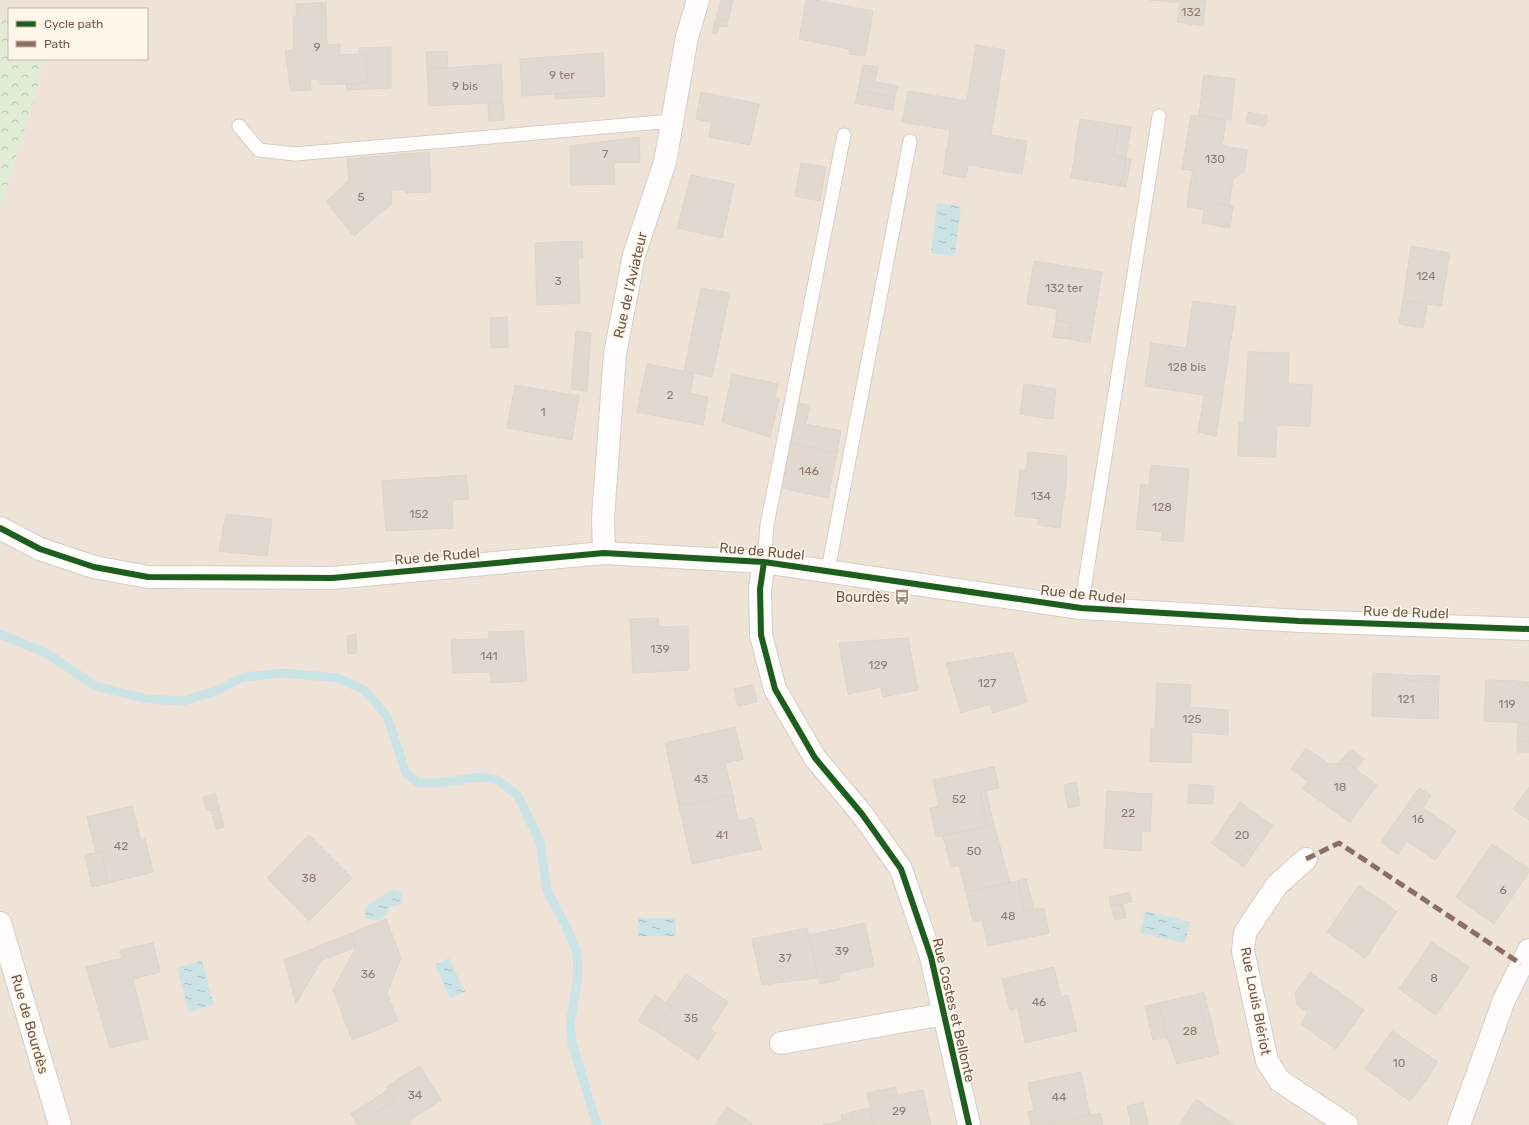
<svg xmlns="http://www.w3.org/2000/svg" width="1529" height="1125" font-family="Rubik,sans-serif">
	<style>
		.residential { fill: #eee3d6 }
		.forest { fill: url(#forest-crowns) }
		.water { fill: url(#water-ripples) }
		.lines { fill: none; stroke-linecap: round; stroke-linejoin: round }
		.stream { stroke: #cbe3e5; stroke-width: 9 }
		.building { fill: #e1d9d0; stroke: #ded4cb }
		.lane-casing { stroke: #d4cec7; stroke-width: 15 }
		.street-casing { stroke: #d4cec7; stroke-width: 24 }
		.lane { stroke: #fefdfc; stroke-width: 13 }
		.street { stroke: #fefdfc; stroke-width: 22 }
		.quiet { stroke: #8d6e63; stroke-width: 5; stroke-dasharray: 10 5; stroke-linecap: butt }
		.cycleway-casing { stroke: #fef6e9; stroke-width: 8 }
		.cycleway { stroke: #1b5e20; stroke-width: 6 }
		.labels { text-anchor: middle; stroke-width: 3; stroke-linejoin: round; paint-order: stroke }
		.number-label { font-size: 12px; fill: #8f7b6e }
		.street-label { font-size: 14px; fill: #71594b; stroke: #fef6e9 }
		.poi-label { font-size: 14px; fill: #71594b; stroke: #fef6e9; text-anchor: end }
	</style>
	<defs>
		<pattern id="forest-crowns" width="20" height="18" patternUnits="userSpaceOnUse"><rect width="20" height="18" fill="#e1ecd4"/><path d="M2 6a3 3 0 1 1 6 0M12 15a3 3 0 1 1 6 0" fill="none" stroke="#bbc2ae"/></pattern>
		<pattern id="water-ripples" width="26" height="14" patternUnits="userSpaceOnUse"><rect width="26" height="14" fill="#cbe3e5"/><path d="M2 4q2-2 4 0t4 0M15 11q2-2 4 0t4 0" fill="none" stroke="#a9bbbc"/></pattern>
	</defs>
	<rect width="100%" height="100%" fill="#f5f1e9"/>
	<path class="residential" d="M0,0H1529V1125H0V210L46,59H147V9H9V23L0,17Z"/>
	<path class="forest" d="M0,17L9,23V59H46L0,210Z"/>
	<path class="water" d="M937,203L961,206L955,256L931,253Z
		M395,890L403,893L402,903L397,906L390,907L385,916L378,921L365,918L366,906L391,891Z
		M1145,911L1190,922L1185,943L1140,933Z
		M638,918H676V936H638Z
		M449,958L465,992L450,998L435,965Z
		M202,961L214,1005L189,1012L177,968Z"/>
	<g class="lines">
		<path class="stream" d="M0,634L48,654L95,686L147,699L183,701L216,691L243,677L283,673L338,678L364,690L387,716L406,773L418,783H438L481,777L498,780L518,796L540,842L547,890L566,926L577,952L578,976L570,1025L572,1043L597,1125"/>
	</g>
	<path class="building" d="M721,0H733L728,21L716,19Z
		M806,0H815L873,11L865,56L849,54L850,49L799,39Z
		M1150,0H1206L1203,26L1177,22L1180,3Z
		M322,3V15H326L327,45L340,44V55L366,54L367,83L320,85V79H310L311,90L291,91L285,51L294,50L293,16H297L296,4Z
		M322,3L296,4L326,3V15H322Z
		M716,19L728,21L727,27L714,25Z
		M714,25L719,26L717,34L712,33Z
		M976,45L1005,50L991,135L1027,141L1022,174L968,165L966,178L943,174L950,130L902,122L908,91L967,101Z
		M391,47V88L347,90L346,84L367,83L366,54H359V48Z
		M447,51L448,68L427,69L426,52Z
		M603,53L605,96L590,97L589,92L522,96L520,59Z
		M501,64L503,102L429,106L427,69Z
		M863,65L878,67L875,82L898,86L895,97L858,91Z
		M1204,75L1235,79L1231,120L1199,116Z
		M858,91L895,97L893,110L855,103Z
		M589,92L590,97L555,99L554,94Z
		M701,92L759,104L750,145L709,137L712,122L696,119Z
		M503,102L504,120L489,121L488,103Z
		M1248,112L1267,116L1265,126L1246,123Z
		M1191,115L1226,120L1222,146L1247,150L1244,172L1233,179L1229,206L1218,204L1209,210L1187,207L1190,184L1195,185L1197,171L1182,169Z
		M1080,119L1118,125L1113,156L1126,158L1121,186L1071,178Z
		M1118,125L1131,127L1126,158L1113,156Z
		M639,137L640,162L614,163L615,184L571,185L570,146Z
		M429,152L431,192L406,193L405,190H391L392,203L354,236L326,202L349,180L347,159Z
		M1126,158L1131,159L1126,187L1121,186Z
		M801,163L826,167L820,201L795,196Z
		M1193,170L1197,171L1195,185L1190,184Z
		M691,175L734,184L722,238L677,228Z
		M1218,204L1233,206L1230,228L1202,223L1204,209L1209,210Z
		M582,241L583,258H578L580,303L537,305L535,243Z
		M1411,246L1450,253L1441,306L1403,300Z
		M1034,261L1102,272L1090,343L1069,339L1072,323L1056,320L1057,309L1027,304Z
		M701,288L730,293L712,377L684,371Z
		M1403,300L1427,304L1423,328L1399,324Z
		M1193,301L1236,307L1216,436L1198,432L1204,395L1145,386L1151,343L1186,348Z
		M507,317L508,347L491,348L490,318Z
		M1056,320L1072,323L1069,339L1053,337Z
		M576,331L591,333L587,391L571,389Z
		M1248,352L1289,353L1288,384L1312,385L1310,426L1277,425L1275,457L1238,456L1239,422H1244Z
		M647,364L694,373L690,393L708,397L703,425L637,412Z
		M732,374L778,384L775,398L779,399L770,437L722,422Z
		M1024,384L1056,389L1052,419L1020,414Z
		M515,385L579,396L572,440L507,428Z
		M797,403L810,405L806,424L841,431L837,453L790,443Z
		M790,443L837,453L828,498L781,488Z
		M1028,452L1066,456L1067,476L1060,528L1038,525L1039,519L1015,516L1020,470L1026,471Z
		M1151,465L1189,469L1183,542L1161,540L1162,532L1136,529L1141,484L1149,485Z
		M466,475L469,499L452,500L453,528L386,531L382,481Z
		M226,514L272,519L267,556L219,551Z
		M658,618L659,627L688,626L689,670L633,673L630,619Z
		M523,631L527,681L491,683L490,672L453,673L451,640L489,639V632Z
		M356,634L357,653L348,654L347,636Z
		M908,638L918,690L883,697L881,687L848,694L839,643Z
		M1013,652L1027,702L993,713L990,704L961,713L946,663Z
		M1373,673L1407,675L1406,681L1439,682L1438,719L1372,716Z
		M1407,675L1440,676L1439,682L1406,681Z
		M1486,680L1518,681L1519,686L1526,687V682H1529V723L1484,721Z
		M1518,681L1526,682V687L1519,686Z
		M1157,683L1191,685L1190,707L1228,710V735L1192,732L1191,763L1150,761L1151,729L1155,728Z
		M753,685L757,702L738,706L734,689Z
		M1518,723H1529V741H1517Z
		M735,727L743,759L725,763L733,795L679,806L665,743Z
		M1517,741H1529V752H1517Z
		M1306,748L1328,763L1348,764L1377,785L1350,822L1303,789L1308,781L1291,769Z
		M1350,749L1364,759L1356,770L1348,764H1338Z
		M994,767L999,788L980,792L987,826L936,837L930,808L939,806L933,780Z
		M1076,782L1080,805L1068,808L1064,785Z
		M1189,784L1213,786V804L1188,803Z
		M1529,787V820L1513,809Z
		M1419,788L1431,795L1423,808L1456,831L1435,860L1407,841L1398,854L1381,842Z
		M986,791L994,825L987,826L980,792Z
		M1107,791L1152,794L1150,832L1142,831L1141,851L1104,848Z
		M215,794L219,808L207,811L203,797Z
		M733,795L738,821L753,818L761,849L692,864L679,806Z
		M1240,802L1273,826L1254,852L1246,847L1236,861L1211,843Z
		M132,806L141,841L145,839L153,872L108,883L101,851L96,852L87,817Z
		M219,808L224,827L216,829L211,810Z
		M994,825L1010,883L966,892L959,865L951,867L943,836Z
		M309,835L352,878L309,921L267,878Z
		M1492,844L1529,869V872L1494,924L1456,897Z
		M1246,847L1254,852L1244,867L1236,861Z
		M101,851L108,883L92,887L85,855Z
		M1026,879L1034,910L1024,911L1018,881Z
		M1018,881L1024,911L1044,908L1049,933L988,946L982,920L973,922L966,892Z
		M1359,885L1397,912L1365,958L1327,932Z
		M1130,892L1132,902L1111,906L1109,897Z
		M1123,904L1126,918L1115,920L1111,906Z
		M386,919L401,958L387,993L398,1021L352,1040L333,990L356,947L352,933Z
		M865,923L874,966L838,974L840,980L820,984L809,935Z
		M807,928L818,978L762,985L752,939Z
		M352,933L356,947L322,960L317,947Z
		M1432,942L1469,967L1436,1015L1399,989Z
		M153,943L160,972L133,979L148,1039L110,1048L86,967L122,958L120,950Z
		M317,947L322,960L296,1003L284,960Z
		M1054,967L1061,997L1068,995L1077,1031L1025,1043L1018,1008L1010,1010L1002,979Z
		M1310,972L1364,1010L1336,1049L1301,1024L1308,1012L1297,1005L1295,993Z
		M686,974L728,1002L710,1030L716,1033L698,1060L655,1031L672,1007L666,1003Z
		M1204,992L1212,1024L1205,1026L1198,994Z
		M1198,994L1205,1026L1212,1024L1219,1054L1177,1064L1167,1037L1159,1003Z
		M655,995L672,1007L655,1031L638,1021Z
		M1159,1003L1167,1037L1153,1040L1145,1006Z
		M1392,1031L1432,1058L1419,1077L1425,1082L1410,1101L1365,1069Z
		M1432,1058L1438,1062L1425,1082L1419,1077Z
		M420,1066L441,1100L408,1121L411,1125H358L395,1100L386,1087Z
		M1081,1072L1090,1115L1045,1125H1031L1028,1112L1034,1111L1028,1083Z
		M895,1087L897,1095L887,1097L886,1089Z
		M886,1089L887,1097L923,1090L931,1125H874L867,1093Z
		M388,1090L395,1100L357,1124L351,1114Z
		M1196,1099L1216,1113L1213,1118L1223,1125H1179Z
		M1143,1102L1148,1125H1131L1127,1106Z
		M727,1107L752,1124L751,1125H715Z
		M870,1108L873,1125H822L853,1118L852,1112Z
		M852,1112L853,1118L842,1121L841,1115Z
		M1100,1113L1103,1125H1045L1090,1115Z
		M1216,1113L1235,1125H1223L1213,1118Z"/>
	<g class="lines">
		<g class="lane-casing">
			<path id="lane" d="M239,126L259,150L295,154L672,121
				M764,562L767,525L844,135
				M828,570L910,141
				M1081,608L1159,116"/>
		</g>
		<g class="street-casing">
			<path id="street" d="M0,528L40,549L94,567L148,577L332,578L604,553L764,562L1081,608L1299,621L1529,629
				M604,553L603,518L615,354L634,255L665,162L687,37L698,0
				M764,562L760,589L761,635L775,689L815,758L862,814L901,869L931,957L969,1125
				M1306,859L1277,885L1258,913L1245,933L1243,951L1267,1061L1280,1081L1347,1125
				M0,923L60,1125
				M781,1043L944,1014
				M1459,1125L1504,1000L1529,950"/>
		</g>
		<use href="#lane" class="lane"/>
		<use href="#street" class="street"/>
		<path class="quiet" d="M1306,859L1339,843L1521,964"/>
		<g class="cycleway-casing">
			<path id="cycleway" d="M0,528L40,549L94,567L148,577L332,578L604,553L764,562L1081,608L1299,621L1529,629
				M764,562L760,589L761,635L775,689L815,758L862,814L901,869L931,957L969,1125"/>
		</g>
		<use href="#cycleway" class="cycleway"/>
	</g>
	<defs>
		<g id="bus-bare" transform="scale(1.2)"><path d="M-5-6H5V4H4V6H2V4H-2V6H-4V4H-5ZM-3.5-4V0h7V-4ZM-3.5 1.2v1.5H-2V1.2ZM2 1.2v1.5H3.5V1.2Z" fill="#9f8e82" stroke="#fef6e9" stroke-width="2.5" paint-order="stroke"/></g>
	</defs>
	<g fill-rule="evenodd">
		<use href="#bus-bare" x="902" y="597"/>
	</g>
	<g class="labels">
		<g class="number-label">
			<text x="1191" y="16">132</text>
			<text x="317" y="51">9</text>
			<text x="562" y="79">9 ter</text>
			<text x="465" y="90">9 bis</text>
			<text x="605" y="158">7</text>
			<text x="1215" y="163">130</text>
			<text x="361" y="201">5</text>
			<text x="1426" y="280">124</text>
			<text x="558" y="285">3</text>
			<text x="1064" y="292">132 ter</text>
			<text x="1187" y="371">128 bis</text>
			<text x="670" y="399">2</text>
			<text x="543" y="416">1</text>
			<text x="809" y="475">146</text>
			<text x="1041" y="500">134</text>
			<text x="1162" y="511">128</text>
			<text x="419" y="518">152</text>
			<text x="660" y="653">139</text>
			<text x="489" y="660">141</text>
			<text x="878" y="669">129</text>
			<text x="987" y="687">127</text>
			<text x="1406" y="703">121</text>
			<text x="1507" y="708">119</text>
			<text x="1192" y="723">125</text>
			<text x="701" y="783">43</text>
			<text x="1340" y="791">18</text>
			<text x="959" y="803">52</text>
			<text x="1128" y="817">22</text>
			<text x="1418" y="823">16</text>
			<text x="722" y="839">41</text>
			<text x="1242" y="839">20</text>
			<text x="121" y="850">42</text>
			<text x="974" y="855">50</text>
			<text x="309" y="882">38</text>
			<text x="1503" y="894">6</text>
			<text x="1008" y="920">48</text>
			<text x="842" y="955">39</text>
			<text x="785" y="962">37</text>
			<text x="368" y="978">36</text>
			<text x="1434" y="982">8</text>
			<text x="1039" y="1006">46</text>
			<text x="691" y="1022">35</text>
			<text x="1190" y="1035">28</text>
			<text x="1399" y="1067">10</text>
			<text x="415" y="1099">34</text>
			<text x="1059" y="1101">44</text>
			<text x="899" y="1115">29</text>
		</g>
		<g class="street-label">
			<text transform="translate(630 285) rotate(-77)" y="5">Rue de l'Aviateur</text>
			<text transform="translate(762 551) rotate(5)" y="5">Rue de Rudel</text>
			<text transform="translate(437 556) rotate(-5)" y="5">Rue de Rudel</text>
			<text transform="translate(1083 594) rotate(6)" y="5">Rue de Rudel</text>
			<text transform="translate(1406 612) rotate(2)" y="5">Rue de Rudel</text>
			<text transform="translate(1256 1001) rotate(79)" y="5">Rue Louis Blériot</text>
			<text transform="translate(954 1010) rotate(77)" y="5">Rue Costes et Bellonte</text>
			<text transform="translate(30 1024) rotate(74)" y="5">Rue de Bourdès</text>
		</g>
		<g class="poi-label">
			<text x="890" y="602">Bourdès</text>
		</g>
	</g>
	<rect x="8" y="8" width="140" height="52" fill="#fef6e9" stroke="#c6b7aa"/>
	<rect x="16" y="21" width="20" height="6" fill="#1b5e20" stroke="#c6b7aa"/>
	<text x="44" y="28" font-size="12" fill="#71594b">Cycle path</text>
	<rect x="16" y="41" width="20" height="6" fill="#8d6e63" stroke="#c6b7aa"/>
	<text x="44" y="48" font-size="12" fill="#71594b">Path</text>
</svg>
